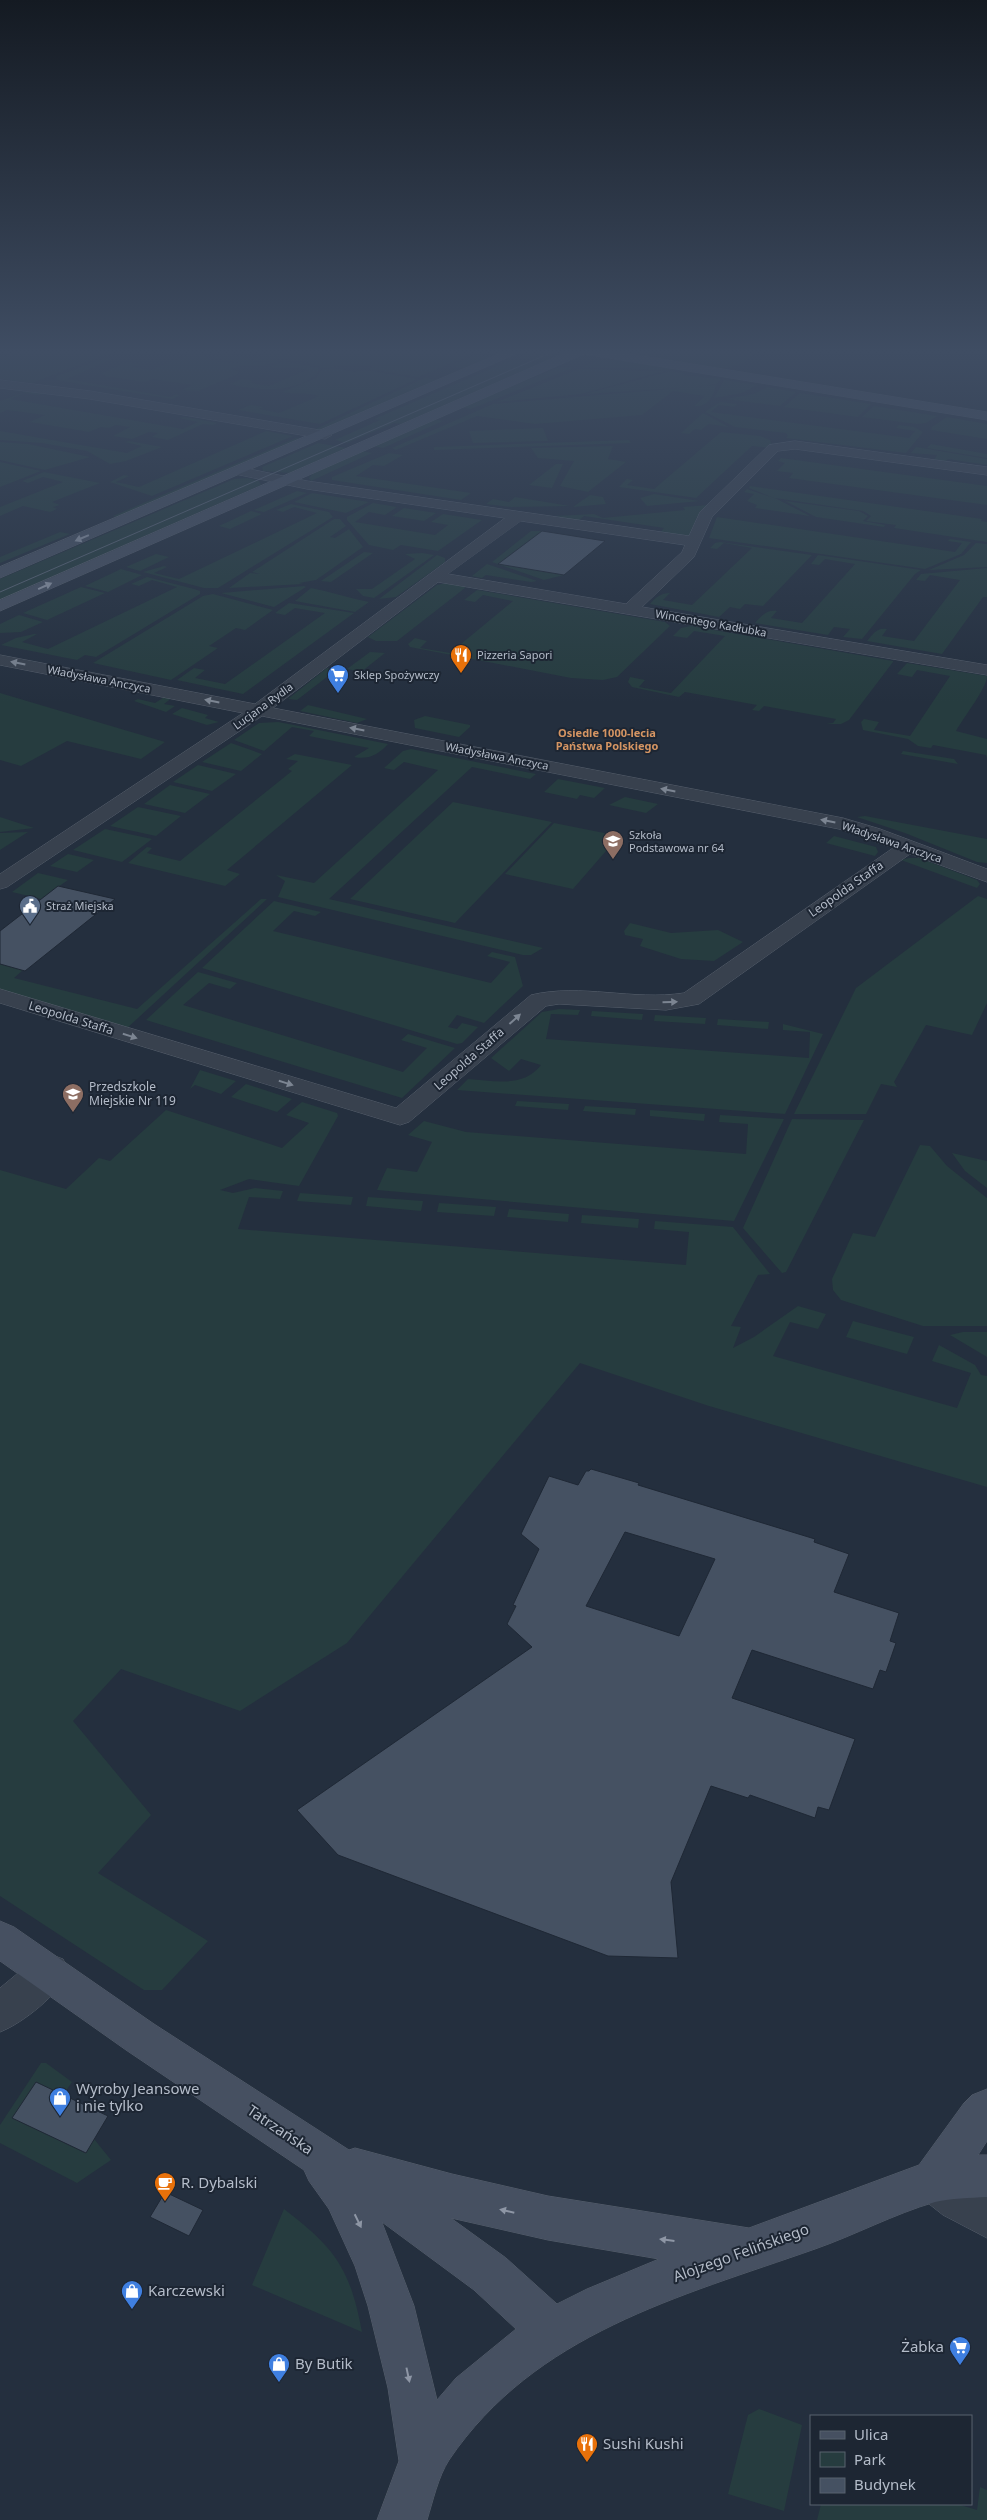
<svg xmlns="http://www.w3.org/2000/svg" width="987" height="2520" font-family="'Noto Sans',sans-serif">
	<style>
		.green { fill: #263c3f }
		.building { fill: #455162; stroke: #1f2835; fill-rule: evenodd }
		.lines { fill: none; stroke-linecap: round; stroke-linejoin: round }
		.street-casing { stroke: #565f6c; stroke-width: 1 }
		.secondary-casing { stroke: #565f6c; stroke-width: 1 }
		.street { fill: #38414e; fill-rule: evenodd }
		.secondary { fill: #465061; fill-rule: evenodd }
		.tram { stroke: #5a6575; stroke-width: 1 }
		.oneway { fill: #8e96a5 }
		.oneway2 { fill: #7c8592 }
		.labels { text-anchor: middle; stroke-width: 4; stroke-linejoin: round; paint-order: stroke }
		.far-street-label { font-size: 11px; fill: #b4bcc9; stroke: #1d2633 }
		.far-poi-label { font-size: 11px; fill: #b4bcc9; stroke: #1d2633; text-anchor: start }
		.far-neighbourhood-label { font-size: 11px; font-weight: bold; fill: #d59563; stroke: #1d2633 }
		.street-label { font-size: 12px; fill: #b4bcc9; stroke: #1d2633 }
		.poi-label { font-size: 12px; fill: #b4bcc9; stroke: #1d2633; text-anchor: start }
		.near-poi-label { font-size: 15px; fill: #b4bcc9; stroke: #1d2633; text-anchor: start }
		.near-street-label { font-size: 15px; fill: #b4bcc9; stroke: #1d2633 }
	</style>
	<rect width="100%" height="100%" fill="#242f3e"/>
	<path class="green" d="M21,350H118L32,383L0,379V355L5,356Z
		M187,350C200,350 201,357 212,360C235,366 256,361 280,361C264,368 245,362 230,369L238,371V374L198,391L182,390L192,385L153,379L144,382L105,376L102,373L127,362L139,364L132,367L151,370L195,352Z
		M274,350H431L472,354L418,377L369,369L374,367L355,364L323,368L304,361L280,359L241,363L213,358L225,353L252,360Z
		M627,350H747L752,355C746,364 731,368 720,368C698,367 648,359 627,350Z
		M541,351L558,354L544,362L517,357Z
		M476,355L491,357L463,368L450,366Z
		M105,358L112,359L67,379L170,397L177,394L179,396L172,399L56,380L57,376Z
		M512,360L538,364L401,424L394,423L347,443L335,440L380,420L374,419Z
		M598,360L631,361L675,368L671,370L583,367Z
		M284,361L318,368V373C294,394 259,391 230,384L242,379L253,381L250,383L269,386L307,370C294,366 283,369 270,367Z
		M560,367L572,368L471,409L461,407Z
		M334,368L355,372L365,370L417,379L320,424L238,410L251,405L263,407L259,409L279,413L319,396C307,392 295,395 282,392L316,378L322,369Z
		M579,369L664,371L581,394L497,402Z
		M671,371L683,373L682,375L721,379L717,384L693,387L585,394Z
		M424,378L439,380L325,430H314Z
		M724,380L757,385L742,393L714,398Z
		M716,385C713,397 708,407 694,406L705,396L673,391L642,415L535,424L477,416L396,450L392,448L493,404Z
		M767,387L796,392L780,406L726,399L754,394Z
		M29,391L44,393L39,395L25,393L10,399L183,429L198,422L179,418L185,417L218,423L213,425L203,424L168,440L152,437L158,433L149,432L132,439L113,436L130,427L116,425L109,428L101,427L89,432L30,422L45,415L7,410L0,413V401Z
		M800,393L871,404L858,417L784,407Z
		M720,402L737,404L734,407L719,405L711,412L909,438L915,431L896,428L899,425L914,427L923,432L906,453L786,438L788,436L786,433L735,427L705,412Z
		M874,406L937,416L926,423L917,424L862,417Z
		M703,413L729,427L709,424L701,430L695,429L689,434L681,433Z
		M947,417L987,424V439L931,430L932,427Z
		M433,419L443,421L383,448L373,446Z
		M543,428L548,441L473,443L469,431Z
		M0,431L127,453L142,446L125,442L129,441L162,447L126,461L110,464L87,451L42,443L0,440Z
		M266,431L293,436L152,496L110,482L124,475L129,476L116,482L139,487Z
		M721,432L760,436L770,440L772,445L770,448L752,446L696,498L619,487L627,479L633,480L627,485L654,489Z
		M296,438L303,440L119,518L113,516Z
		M629,440L631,443L434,450V447Z
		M0,442L28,444L90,457L45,470L0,460Z
		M318,443L346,448L290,473L263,471L262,467Z
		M931,444L987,454V458L927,448Z
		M613,446L608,459L626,462L588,492L560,486L574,461L538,458L531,448Z
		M916,447L987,459V465L948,459L945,463L934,460L937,455L911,453Z
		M361,451L372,453L311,481L309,478L313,473Z
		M389,453L403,455L384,466L373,465L356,476L471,493L461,500L332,480V477Z
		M781,458L987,486V505L789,478L793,473L777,471L785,463L778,461Z
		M0,462L41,471L0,487Z
		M556,464H563L552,488L529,485Z
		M44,472L100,483L52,502L60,505L53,507L57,509L50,512L23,506L0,516V507L63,482L43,477L28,483L22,481Z
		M247,478L259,481L261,485L0,600V579L234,479Z
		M750,486L982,519L981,521L987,522V542L894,528L896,525L866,521L871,516L863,511L775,498L810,516L755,508L757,505L747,501L754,494L744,492L747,489L774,498L749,488Z
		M297,491L307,493L264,512L254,510Z
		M312,493L369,502L346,513L294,502Z
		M654,494L699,501H700L647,506L640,498Z
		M590,495L603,497L606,504L573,507Z
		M515,497L570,506L511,507L486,504L493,499L509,502Z
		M785,501L859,511L868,516L863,521L885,525L884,527L816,517Z
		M373,503L397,507L385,515L369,512L355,522L435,535L448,525L431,522L443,514L482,520L438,551L401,545L393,550L369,545L347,520V517Z
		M291,504L329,512L333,517L218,588H204L143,572L164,566L167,567L154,573L179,579L317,513L294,507L283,512L276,510Z
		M709,505L697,517L689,536L683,537L660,533L664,528L584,516L578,521L555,516L594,514L603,518L685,510L683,507Z
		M404,508L436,513L424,521L392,516Z
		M251,511L262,514L230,529L219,526Z
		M717,517L955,552L962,543L948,541L950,539L971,542L961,554L925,569L709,538Z
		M334,519H340L346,526L330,537L335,538L349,529L363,547L316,580L299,583L303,584L229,588L250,573L260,574L252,572Z
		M531,531H542L499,564L564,575L544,580L492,562Z
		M60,532L70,534L0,563V557Z
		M720,542L812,555L763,606L745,604L740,609L730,607L719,617L650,604C656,597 661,593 670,593L663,600L692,605L752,548L724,543L717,549L710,548L715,543Z
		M976,543L987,544V567L929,570L964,555Z
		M364,552L373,553L331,582L321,581Z
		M422,553L434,555L374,598L363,596L356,589H372L415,559L405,554Z
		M156,554L169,557L140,571L126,567Z
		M437,555L445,558V562L396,597L379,599Z
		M818,555L921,570L915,574L862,639L843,637L850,629L834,627L828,635L755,623C761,616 767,609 777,611L771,618L802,623L855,564L825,559L819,565L811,564Z
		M487,564L537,581L531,582L486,575L482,578L472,576Z
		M987,568V597H983L942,654L867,641C873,634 877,627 887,629L882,636L914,641L960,580L930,575L925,581L916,580L921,574Z
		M121,569L142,575L108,592L85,586Z
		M147,577L194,589L200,591V594L96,657L85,655L77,660L1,645L16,638L34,634H37L22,642L48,649L177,587L152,580L139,586L131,584Z
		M446,583L465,585V588L397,641H376L368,637L437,585Z
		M304,586L306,587L274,607L221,593Z
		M81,587L105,593L47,620L23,613Z
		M311,588C331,592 349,598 369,602L355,612L295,601Z
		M477,590L665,622L670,626L617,677L603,680L571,678L410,647L408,644L415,638L427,641L420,648L450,653L513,601L483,595L475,602L464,600Z
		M213,594L273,610L245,630L236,628L209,646L218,648L171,680L93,663L203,596Z
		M289,603L354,613L243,694L177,680L194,668L205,670L195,678L225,684L325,613L295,608L285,615L275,613Z
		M19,615L43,622L21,632L0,633V624Z
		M691,626L893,661V662L849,720L841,724H826L833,723L836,719L764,706L759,711L752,710L757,705L685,692L679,697L632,687L628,682L630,677L645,680L639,687L671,693L725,636L694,631L687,638L673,636L681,628Z
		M370,652L385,653L361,672L347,669Z
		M907,663L987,676C987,688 963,718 956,731L987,739V758L986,755L933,745L931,748L918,746L908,739L863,730L861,722L864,719L879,722L874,730L910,736L950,676L917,670L912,677L897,674Z
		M327,668L336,670L297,700L288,699Z
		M0,693L165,742L141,759L67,741L21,766L0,760Z
		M166,696L173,697L164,704L175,706L166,712L134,701L138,699L155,703Z
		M308,705L367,719L357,723L300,711Z
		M182,708L208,715L205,718L219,722L207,725L172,714Z
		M425,716L470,725V727L459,737L415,728L414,720Z
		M278,722L294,725L388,744C378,755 368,760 354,757L369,748L309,736L314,731L292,727L264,751L234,740L259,723Z
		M231,743L262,754L241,771L202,762Z
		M411,749L536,774L530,779L472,767L329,899L543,948L531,955H523L278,897L285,881L276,875L314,883L438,770L404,762L394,770L384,768L403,751Z
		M903,751L954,759L958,764L901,754Z
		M295,754L352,765L227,870L240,874L225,886L128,863L147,847L152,848L147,853L180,861L292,771L288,769L298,761L286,759Z
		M198,765L236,774L212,791L173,782Z
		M558,779L605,788L594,798L580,795L577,799L544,792Z
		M170,785L210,794L185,813L144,804Z
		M625,797L658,804L646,813L609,805Z
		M453,802L552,822L455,923L350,899Z
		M138,807L181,816L156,836L110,826Z
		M865,816L987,839V863L977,862L905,833L857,817Z
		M0,817L34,828L0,832Z
		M554,823L619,836L573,889L505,874Z
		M105,829L152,839L122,862L73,850Z
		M28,832L0,850V833Z
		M834,836L876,847L878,852L875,856L826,843Z
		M68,854L94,860L77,872L50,866Z
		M909,858H919L977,880L980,884L977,888L901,860Z
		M38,873L68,880L41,899L12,892Z
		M978,896L987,899V1003L972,1035L926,1025L894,1082L897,1087L881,1084L866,1114H794L856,988Z
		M261,899H267L125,1030L0,991V964L23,970L14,978L137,1009Z
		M274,901L321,912L315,916L294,911L273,931L491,983L510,962L487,956L492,952L515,957L523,986L484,1023L457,1015L448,1027L457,1029L462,1023L478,1027L462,1043L457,1044L202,968Z
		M630,923L671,933L718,930L743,942L714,961L681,959L640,946L643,939L625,935L624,931Z
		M198,972L237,983L230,989L209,983L183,1005L403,1072L427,1048L401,1040L408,1034L455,1048L402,1098L146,1020Z
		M559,1009L580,1010L578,1015L551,1014L546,1039L809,1058L810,1032L783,1030V1024L823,1034L785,1114L457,1090L468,1079C495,1081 523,1088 541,1065L521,1059L509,1071L491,1058L542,1012Z
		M592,1011L643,1014L642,1020L591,1016Z
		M655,1015L706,1018L705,1024L654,1021Z
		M718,1019L769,1022L768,1029L717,1025Z
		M200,1070L236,1081L221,1094L195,1085L190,1089Z
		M246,1084L292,1099L277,1112L231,1097Z
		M517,1101L569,1104L568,1110L515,1106Z
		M302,1102L337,1113L338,1116L299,1186L249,1179L220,1190L233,1193L255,1188L283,1191L280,1199L249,1197L238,1229L686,1265L689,1232L654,1229L655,1221L733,1227L770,1274L758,1275L731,1326L741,1327L733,1348L754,1337L798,1306L826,1314L818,1329L790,1322L773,1356L957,1408L971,1373L932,1361L939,1345L975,1365L981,1375L987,1376V1487L709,1406L580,1363L347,1643L240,1711L121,1669L73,1721L151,1815L98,1873L208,1941L162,1990H144L0,1896V1170L66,1189L99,1158L110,1161L166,1110L282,1148L309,1123L286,1115Z
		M585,1106L636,1109L635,1115L583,1111Z
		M650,1110L705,1114L704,1121L650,1116Z
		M720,1115L784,1119L734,1221L377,1190L387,1168L417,1172L432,1142L408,1135L424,1121L466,1132L746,1154L748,1124L719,1122Z
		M792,1119L864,1120L786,1272L782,1273L743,1228Z
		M920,1145L930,1146L947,1166L987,1198V1326H923L841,1300L833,1290L832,1279L853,1233L875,1237Z
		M952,1153L987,1161V1188L965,1171Z
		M300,1193L353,1197L351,1205L297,1201Z
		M368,1197L423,1201L421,1211L366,1206Z
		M439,1203L496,1207L494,1216L437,1212Z
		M509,1209L569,1214L568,1222L507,1217Z
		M582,1215L639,1219L638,1228L581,1223Z
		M853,1321L914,1337L907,1354L846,1337Z
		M963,1332H987V1357L950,1335Z
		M41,2063H46L72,2082L63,2095L36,2082L13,2118L85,2153L94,2139L111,2160L77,2183L0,2143V2125Z
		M284,2209C335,2248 350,2268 362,2332L252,2285Z
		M759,2409L802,2425L784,2511L728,2494L748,2415Z
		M980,2487L987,2490V2520H817L821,2504H957L977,2510Z"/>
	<path class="building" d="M542,531L561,534L605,541L564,575L498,564Z
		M58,886L115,899L25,971L0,964V931Z
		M591,1469L639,1483L638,1485L815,1539L814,1542L849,1554L834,1592L899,1613L890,1641L896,1643L886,1672L880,1670L873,1689L752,1650L732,1698L855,1739L829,1810L818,1807L815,1818L750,1795L748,1798L711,1786L671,1882L678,1958L608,1956L338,1855L297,1810L532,1647L507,1624L516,1606L513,1605L539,1549L521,1534L549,1476L578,1485L586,1471H589ZM625,1532L715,1559L679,1636L586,1606Z
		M36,2082L108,2116L86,2153L12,2118Z
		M165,2192L203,2210L189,2236L150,2217Z"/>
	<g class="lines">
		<g class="street-casing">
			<path id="street" d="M0,380L90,391L325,431L332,435L325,439L90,399L0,388Z
				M795,441L987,467V475L795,449L778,451L712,517L694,557L642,607L987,665V675L438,582L273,708L843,818L880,829L987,869V882L910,854L699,1004L666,1010L559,1004L546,1006L409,1122L400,1125L0,1003V989L396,1108L531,995C581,983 633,1001 684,993L893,848L839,829L262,716L7,887L0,889V874L243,713L0,665V655L255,704L505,518L307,489L235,474L233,471L235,468L240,467L307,481L689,536L700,512L769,445ZM521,521L685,545L682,552L626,604L448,574Z
				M49,1954L63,1959L69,1972C59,1994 23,2023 0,2032V1988L35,1959Z
				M934,2160L949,2166L987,2192V2238L943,2215L919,2196L912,2181L919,2166Z"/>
		</g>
		<g class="secondary-casing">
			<path id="secondary" d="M508,350H525L0,578V567Z
				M572,350H606L987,412V420L584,354L0,611V600Z
				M0,1921L14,1927L154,2024L349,2150L355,2148L452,2174L548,2196L749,2228L919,2165L964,2103L972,2095L987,2089V2141L978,2155H987V2197C969,2198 952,2198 935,2202C894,2214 855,2235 815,2249C679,2297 535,2333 449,2460C438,2477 433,2501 427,2520H377L399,2461L388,2388L368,2306L355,2266L329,2209L309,2181L304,2170L126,2050L0,1961ZM451,2218L548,2240L659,2259L587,2289L557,2304L506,2258ZM382,2222L474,2290L516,2329L456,2378L437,2400L414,2306Z"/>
		</g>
		<use href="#street" class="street"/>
		<use href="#secondary" class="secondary"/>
		<path class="tram" d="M0,592L557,350"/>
	</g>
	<defs><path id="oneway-solid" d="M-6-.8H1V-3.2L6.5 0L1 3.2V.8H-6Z" transform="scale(1.25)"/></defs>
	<g class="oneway">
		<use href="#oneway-solid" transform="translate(82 538) rotate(157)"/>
		<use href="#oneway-solid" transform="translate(45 586) rotate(-24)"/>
		<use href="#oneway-solid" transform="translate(507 2211) rotate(-167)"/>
		<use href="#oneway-solid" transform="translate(358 2221) rotate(64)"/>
		<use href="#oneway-solid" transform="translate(667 2240) rotate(-173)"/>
		<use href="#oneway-solid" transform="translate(408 2375) rotate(78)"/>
	</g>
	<g class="oneway2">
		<use href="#oneway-solid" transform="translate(18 663) rotate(-169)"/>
		<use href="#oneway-solid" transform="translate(212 701) rotate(-169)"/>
		<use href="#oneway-solid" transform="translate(357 729) rotate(-169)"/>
		<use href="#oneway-solid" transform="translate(668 790) rotate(-169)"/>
		<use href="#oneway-solid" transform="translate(828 821) rotate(-169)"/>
		<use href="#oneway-solid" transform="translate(670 1002) rotate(-2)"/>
		<use href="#oneway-solid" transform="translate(515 1019) rotate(-42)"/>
		<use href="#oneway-solid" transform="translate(130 1036) rotate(17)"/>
		<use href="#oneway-solid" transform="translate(286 1083) rotate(17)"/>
	</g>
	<linearGradient id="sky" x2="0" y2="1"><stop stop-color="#141a22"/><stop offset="0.5" stop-color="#3f4d63"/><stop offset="1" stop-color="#3f4d63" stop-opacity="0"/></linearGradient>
	<rect width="987" height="703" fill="url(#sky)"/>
	<defs>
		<g id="restaurant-pin" transform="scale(1.125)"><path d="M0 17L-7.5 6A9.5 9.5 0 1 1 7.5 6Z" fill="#e8710a" stroke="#1d2633"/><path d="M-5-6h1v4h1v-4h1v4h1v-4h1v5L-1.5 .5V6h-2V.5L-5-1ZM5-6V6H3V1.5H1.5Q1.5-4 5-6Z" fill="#fff"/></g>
		<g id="supermarket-pin" transform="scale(1.125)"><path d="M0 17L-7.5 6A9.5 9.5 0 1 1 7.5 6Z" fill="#3f7fe0" stroke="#1d2633"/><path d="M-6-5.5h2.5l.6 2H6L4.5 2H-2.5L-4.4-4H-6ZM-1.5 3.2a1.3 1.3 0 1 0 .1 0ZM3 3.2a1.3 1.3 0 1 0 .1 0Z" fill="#fff"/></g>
		<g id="school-pin" transform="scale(1.125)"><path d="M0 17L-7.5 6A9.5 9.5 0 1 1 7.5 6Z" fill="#8d6e63" stroke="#1d2633"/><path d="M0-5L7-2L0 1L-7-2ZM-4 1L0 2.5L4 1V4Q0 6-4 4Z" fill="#fff"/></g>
		<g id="civic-pin" transform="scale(1.125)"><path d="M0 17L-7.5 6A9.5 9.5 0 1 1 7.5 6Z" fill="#5c6f8a" stroke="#1d2633"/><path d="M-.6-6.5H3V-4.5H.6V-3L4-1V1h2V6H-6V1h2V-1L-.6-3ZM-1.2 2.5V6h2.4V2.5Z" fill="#fff"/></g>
		<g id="shop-pin" transform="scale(1.125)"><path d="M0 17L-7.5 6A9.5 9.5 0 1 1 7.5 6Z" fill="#3f7fe0" stroke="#1d2633"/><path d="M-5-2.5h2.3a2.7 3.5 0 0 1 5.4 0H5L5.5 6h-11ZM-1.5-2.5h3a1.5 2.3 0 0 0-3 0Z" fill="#fff"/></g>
		<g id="cafe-pin" transform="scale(1.125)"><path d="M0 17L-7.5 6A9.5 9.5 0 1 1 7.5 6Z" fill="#e8710a" stroke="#1d2633"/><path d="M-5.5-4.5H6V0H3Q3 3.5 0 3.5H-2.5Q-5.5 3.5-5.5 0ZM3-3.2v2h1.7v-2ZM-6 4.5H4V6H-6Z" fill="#fff"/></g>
	</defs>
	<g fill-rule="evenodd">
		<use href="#restaurant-pin" x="461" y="655"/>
		<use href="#supermarket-pin" x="338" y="675"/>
		<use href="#school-pin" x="613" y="841"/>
		<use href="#civic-pin" x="30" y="906"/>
		<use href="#school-pin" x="73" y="1094"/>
		<use href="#shop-pin" x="60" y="2098"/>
		<use href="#cafe-pin" x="165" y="2183"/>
		<use href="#shop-pin" x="132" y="2291"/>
		<use href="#supermarket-pin" x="960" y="2347"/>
		<use href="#shop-pin" x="279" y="2364"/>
		<use href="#restaurant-pin" x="587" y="2444"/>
	</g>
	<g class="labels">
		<g class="far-street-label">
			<text transform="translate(711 623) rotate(10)" y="4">Wincentego Kadłubka</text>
			<text transform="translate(99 679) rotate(11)" y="4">Władysława Anczyca</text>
			<text transform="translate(263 706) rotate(-36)" y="4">Lucjana Rydla</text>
			<text transform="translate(497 756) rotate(11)" y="4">Władysława Anczyca</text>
			<text transform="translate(892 842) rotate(19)" y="4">Władysława Anczyca</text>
		</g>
		<g class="far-poi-label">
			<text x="477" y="659">Pizzeria Sapori</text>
			<text x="354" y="679">Sklep Spożywczy</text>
			<text x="629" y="839">Szkoła<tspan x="629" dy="13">Podstawowa nr 64</tspan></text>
			<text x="46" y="910">Straż Miejska</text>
		</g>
		<g class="far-neighbourhood-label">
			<text x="607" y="737">Osiedle 1000-lecia<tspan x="607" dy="13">Państwa Polskiego</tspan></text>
		</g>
		<g class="street-label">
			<text transform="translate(846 889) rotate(-35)" y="4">Leopolda Staffa</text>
			<text transform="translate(71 1018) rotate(17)" y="4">Leopolda Staffa</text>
			<text transform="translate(469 1059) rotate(-41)" y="4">Leopolda Staffa</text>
		</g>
		<g class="poi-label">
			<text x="89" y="1091">Przedszkole<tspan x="89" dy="14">Miejskie Nr 119</tspan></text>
		</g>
		<g class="near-poi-label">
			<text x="76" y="2094">Wyroby Jeansowe<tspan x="76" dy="17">i nie tylko</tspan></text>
			<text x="181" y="2188">R. Dybalski</text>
			<text x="148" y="2296">Karczewski</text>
			<text x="944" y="2352" text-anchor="end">Żabka</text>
			<text x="295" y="2369">By Butik</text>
			<text x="603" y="2449">Sushi Kushi</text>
		</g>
		<g class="near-street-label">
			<text transform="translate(280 2130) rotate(34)" y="5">Tatrzańska</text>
			<text transform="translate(741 2253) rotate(-20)" y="5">Alojzego Felińskiego</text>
		</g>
	</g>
	<rect x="810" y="2415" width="162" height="90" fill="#1d2633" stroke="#59626f"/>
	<rect x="820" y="2431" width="25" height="8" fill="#465061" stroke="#59626f"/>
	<text x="854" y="2440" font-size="15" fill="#b4bcc9">Ulica</text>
	<rect x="820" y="2452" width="25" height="15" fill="#263c3f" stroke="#59626f"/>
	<text x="854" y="2465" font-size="15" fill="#b4bcc9">Park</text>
	<rect x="820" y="2478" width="25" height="15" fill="#455162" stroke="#59626f"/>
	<text x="854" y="2490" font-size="15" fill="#b4bcc9">Budynek</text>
</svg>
